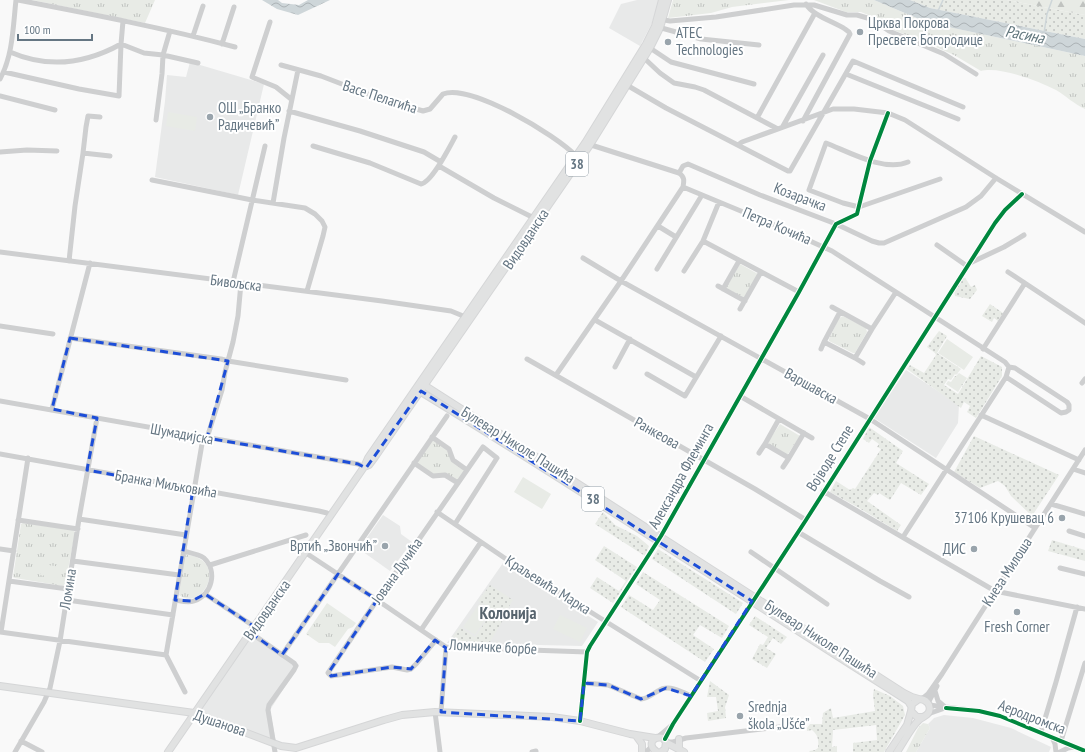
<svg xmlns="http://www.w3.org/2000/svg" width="1085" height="752" font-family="'PT Sans Narrow',sans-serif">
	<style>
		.built { fill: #e8e9e9 }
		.grass { fill: url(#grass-dots) }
		.forest { fill: url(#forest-firs) }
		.park { fill: url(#park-tufts) }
		.pitch { fill: #e8ebe6 }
		.water { fill: url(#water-waves) }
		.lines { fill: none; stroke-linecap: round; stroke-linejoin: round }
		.stream { stroke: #ced6d9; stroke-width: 1.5 }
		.major-casing { stroke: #d5d6d7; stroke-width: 8 }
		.minor { stroke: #cecfd0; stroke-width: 5 }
		.major { stroke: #e1e2e2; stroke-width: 6 }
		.cycleway-casing { stroke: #fff; stroke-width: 6 }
		.cycleway { stroke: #00873e; stroke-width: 4 }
		.marked { fill: none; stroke: #1d4ed8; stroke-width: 3; stroke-dasharray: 8 5; stroke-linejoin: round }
		.poi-dot { fill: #99a4ac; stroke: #fff; stroke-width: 1.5 }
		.labels { text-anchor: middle; stroke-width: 4; stroke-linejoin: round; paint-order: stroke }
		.shield { fill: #fff; stroke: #939fa8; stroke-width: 1 }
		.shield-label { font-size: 14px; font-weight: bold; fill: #657683 }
		.poi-label { font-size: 15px; fill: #657683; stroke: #fff; text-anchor: start }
		.street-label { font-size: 15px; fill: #657683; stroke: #fff }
		.water-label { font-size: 16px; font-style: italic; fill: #60757c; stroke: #fff }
		.quarter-label { font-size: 17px; font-weight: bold; fill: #57646e; stroke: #fff }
	</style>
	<defs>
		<pattern id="grass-dots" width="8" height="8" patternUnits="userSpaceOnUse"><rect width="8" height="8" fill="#e8ebe6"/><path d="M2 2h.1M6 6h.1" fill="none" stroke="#c0c3c0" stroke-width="1.8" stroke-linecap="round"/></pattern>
		<pattern id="forest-firs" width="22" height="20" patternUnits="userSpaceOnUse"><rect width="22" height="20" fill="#e8ebe6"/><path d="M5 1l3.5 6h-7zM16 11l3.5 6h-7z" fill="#c0c3c0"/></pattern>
		<pattern id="park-tufts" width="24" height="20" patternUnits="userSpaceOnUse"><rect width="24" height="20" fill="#e8ebe6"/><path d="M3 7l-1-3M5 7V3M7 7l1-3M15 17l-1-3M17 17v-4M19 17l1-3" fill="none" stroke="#c0c3c0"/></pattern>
		<pattern id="water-waves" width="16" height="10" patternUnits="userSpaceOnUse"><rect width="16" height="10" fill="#ced6d9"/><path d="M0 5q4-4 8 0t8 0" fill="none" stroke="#abb2b5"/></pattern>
	</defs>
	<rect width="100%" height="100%" fill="#f9f9f9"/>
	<path class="built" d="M637,0H659L652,23L640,46L609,28L621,4Z
		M190,62L264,84L238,195L155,177L165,101L167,75L186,77Z
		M906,370L959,405L958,423L936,458L874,418Z
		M383,515L400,526L401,534L412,542L390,571L359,549Z
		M503,563L598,622L582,646L447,643Z
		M254,634L299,665L270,710L276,742L198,712Z
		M944,715L973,718L1011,728L1051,747L1049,752H916L930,728L928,724L934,718Z"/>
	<path class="grass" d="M910,0H1007L1085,15V39L930,8Z
		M963,277L966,279L971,287L975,285L977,290L970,299L955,296L954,291Z
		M990,304L1003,313L998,321L994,318L992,322L982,316Z
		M939,331L947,336L937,353L961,369L956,375L955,374L951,380L948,379L944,385L958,394L981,356L1002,367V376L976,418L967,412L970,406L964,402L961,408L907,369L910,365L924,373L936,355L935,353L927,347Z
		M869,427L903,451L896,463L929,484L921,495L901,483L890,500L879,493L878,495L874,493L867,501L901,525L897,531L859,508L830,492L836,481L850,490L853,488L855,489L881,449L877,447L879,444L872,439L869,443L863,439Z
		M974,436L1059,475L1032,516L1011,496L1005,486L998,481L980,488L954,472Z
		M603,512L615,525L637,536L649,546L645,556L595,524Z
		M1052,540L1085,550V561L1048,551Z
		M604,546L637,567L613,603L590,588L597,577L619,591L626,581L595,560Z
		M658,549L743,603L736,614L652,559Z
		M643,572L729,626L722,638L700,625L693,635L714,649L705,662L621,607L629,595L653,610L660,600L636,584Z
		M490,585L513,600L504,615L492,609L478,601Z
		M491,613L503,620L490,642H449L460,627L475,637Z
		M755,616L787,637L781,644L773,638L766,648L776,654L767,668L752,659L760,644L763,645L768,637L749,625Z
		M710,681L729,695L725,707L726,718L708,721L707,713L718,711L716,697H707Z
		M874,689L890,696L903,706L905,715L884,752H853V743L877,740L876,725L833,730L832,747L837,746V752H810L809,751L815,750L818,748C819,740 818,735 812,730L807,731V728L810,724H822L823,713L831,708L833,718L875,711L873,695Z"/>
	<path class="forest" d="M1007,0H1085V15Z"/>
	<path class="park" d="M32,0H155L145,23Z
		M673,0H789L732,7L711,13L668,18Z
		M814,0H874L919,19L939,25L1085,56V109C1074,104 1066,96 1056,90C1039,81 999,66 981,71L954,55L929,44L891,29L873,17L861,12H846Z
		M740,264L758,274L744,298L726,288Z
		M843,316L866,328L867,332L855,353H853L829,341V339L839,318Z
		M959,373L967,378L958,392L946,384L948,381L951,382L955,376H956Z
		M780,424L800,436L788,454H786L769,444L768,442Z
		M432,437L449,449L453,460L467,470L458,483L445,475L433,476L414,463Z
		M23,523L73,530L75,533L65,585L63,586L15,578L13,577L21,524Z
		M185,555C191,555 195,556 200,559C222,571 201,611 179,595Z
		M327,603L356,623L353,627L348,629L335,647L329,643H319L306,634Z
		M923,723L928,724L930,728L916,752H906L918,728Z"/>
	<path class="pitch" d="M168,112L197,117L195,131L166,126Z
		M947,339L973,357L964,370L938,353Z
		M523,477L551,494L542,509L514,492Z
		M42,564L61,567L59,578L40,575Z
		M480,603L491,611L475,635L463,627Z
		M560,615L587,628L580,642L553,629Z"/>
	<path class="water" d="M262,0H278L282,3L299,5L308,0H330L298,15L277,9Z
		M874,0H910L930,8L1085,39V56L939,25L919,19Z"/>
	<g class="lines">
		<path class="stream" d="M938,11L943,0
			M1044,33L1047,14L1052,0"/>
		<g class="major-casing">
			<path id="major" d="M421,383L904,693L912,697L919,699
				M416,389C582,490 744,598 908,701L911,706
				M364,467L369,465L375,457L590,145L650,48L660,28L668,0
				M0,686L194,713L281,746L296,748L384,720L402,715L435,712L552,717L580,721L630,734L655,738
				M637,737L642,744V752
				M667,743L684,752
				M679,749V739
				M168,752L364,467L368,458L585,143L646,44L655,26L662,0
				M657,752C647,746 652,735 663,738L666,742L665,749L661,752
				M889,752L907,725L911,711
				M897,752C904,742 911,727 919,720C922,717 927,716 929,712C932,704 925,699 919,699L912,704L911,711L917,717H923"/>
		</g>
		<path class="minor" d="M18,0C91,14 164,28 235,47
			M659,19L670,21L716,17L794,5H814L847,15H857L871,19L889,31L944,54L976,74
			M270,22L252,77L276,87L291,99
			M658,27L701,39L759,45
			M193,36L203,6
			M222,44L234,7
			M650,48L671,62L754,84
			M10,52C49,69 85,64 121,44L123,21
			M644,58L660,73L674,83L695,87L704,90L776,128
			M281,65L321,76L373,96L423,111L430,109L443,94C470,83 556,135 576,156
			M4,72L79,89L119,96L121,44L144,53L163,55L198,63
			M846,74L958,119
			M0,79C13,55 13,27 16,0
			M625,84L666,108L788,171H790L853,61L963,107
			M0,96L55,110
			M289,111L360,131L424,152L441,162
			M757,118L815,13
			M156,120L162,74L163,55L170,31
			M803,121L850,34L849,32L845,29C834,22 812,15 806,4
			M783,126L823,55
			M738,145L742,142L833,109H854L888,113L905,120L996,178L1085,232
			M313,146L370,163L421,184C432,182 449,148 455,137
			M0,152L27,150L57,151
			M83,153L86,127L88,116L100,117
			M908,162C884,172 849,152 826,143L809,190L843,203L859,207L940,179
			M439,166L494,198L534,218
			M679,173L683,166L688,164L760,195L836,224L872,241L879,243H884L966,207L981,196L996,178
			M152,180L252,200L305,208L315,214L322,221L325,227L323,236L307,291
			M683,187L777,226L832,251L1005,362L1009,367L1015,368L1067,402L1069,405V410L1066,412L1061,413L1006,377
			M273,203L284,138L298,70
			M658,226L676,237
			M703,241L799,292
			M937,245L967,266
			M0,252L382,301L451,311L468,318
			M583,258L621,281L870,419L1035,528
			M69,261L75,206L83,153L110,156
			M970,263L1004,247L1024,235
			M657,269L702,195
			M684,271L703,241L719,202
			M1008,272L1085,323
			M233,282L265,146
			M718,286L745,301
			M723,289L739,261
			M832,307L872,329L896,292
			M740,309L761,272
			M840,312L824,342L855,358L872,329
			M595,320L696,377
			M0,326L53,334
			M70,338L221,359L228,361L346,380
			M821,349L824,342
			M983,349L1025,283
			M855,358L863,363
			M527,359L755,489L806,520
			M615,367L630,339
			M647,374L685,396L721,336
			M556,375L621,281L683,187C684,181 685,177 679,173L588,144
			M1082,383L1085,379
			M740,396L812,438
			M0,401L358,464L364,467
			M52,409L90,263
			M981,415L1079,460
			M779,419L765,444L789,458L804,433
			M432,437L449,449L453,460L467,470
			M207,438L222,390L225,372L233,342L238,316L241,283
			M759,453L765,444
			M0,454L319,511L327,513L331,516
			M414,463L433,476L445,475L458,483
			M783,467L789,458
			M1073,469L1085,473
			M823,491L995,591L1085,609
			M1051,504L1085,514
			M437,512L509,561L701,681
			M79,519L186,535
			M18,520L78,529
			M1069,531L1085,536
			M798,532L880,581L909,597
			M903,537L1006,377L1009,367
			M0,549L14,551
			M751,552L827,604
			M306,553L377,600L446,647L587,652
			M73,561L179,575
			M210,565L306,535
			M1060,568L1085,574
			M9,581L68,589
			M205,594L255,627
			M67,600L173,615
			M175,600C181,601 188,603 194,601C212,595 218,571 204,558C198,554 190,553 183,551
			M421,630L481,542
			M0,632L166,655
			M1,632L28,458
			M251,633L294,663L296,666L294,670L269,705L268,710L275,752
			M436,640L417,663L411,669L407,670L392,667L331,676L328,673L377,600L483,447L497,458L455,524
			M282,655L447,416
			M584,683L608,685L641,699C648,699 652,694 658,691C668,684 681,691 691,696
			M935,691L938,701L945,707
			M185,692L166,655L203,438
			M922,699L928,694L942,674L1085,450
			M928,703L937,686
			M929,705L979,711L1000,716L1085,751
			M435,712L440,752
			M441,712L446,647
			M928,714L945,708
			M580,721L587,652L590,646L661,536L799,292L836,224L857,214L870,161L888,113
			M1041,732L1056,682L1077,607
			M658,737L671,726
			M1052,737L1055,744L1056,752
			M665,739L673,724L806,520L995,223L1005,210L1022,194
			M21,741L42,752
			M1061,741L1085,663
			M666,742H673L686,738L788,726
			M15,752L44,702L50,688L60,641L79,519L97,418
			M532,752L536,751
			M646,752L651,747
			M1060,752L1068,748L1074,747"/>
		<use href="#major" class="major"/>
		<g class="cycleway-casing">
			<path id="cycleway" d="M946,708L979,711L1000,716L1085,751
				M580,721L587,652L590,646L661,536L799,292L836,224L857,214L870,161L888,113
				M665,739L673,724L806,520L995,223L1005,210L1022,194"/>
		</g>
		<use href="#cycleway" class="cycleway"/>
	</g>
	<path class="marked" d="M70,338L228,361L207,438L358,464L366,468L421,391L752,601L691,696L666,688L641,699L608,685L584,683L580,721L441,712L446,648L435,640L411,669L392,667L331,676L329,672L377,600L338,574L282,655L251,633L255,627L205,594L192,601L175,600L193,489L87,470L97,418L52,409Z"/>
	<g class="poi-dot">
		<circle cx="860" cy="32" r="4"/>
		<circle cx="668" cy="42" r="4"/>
		<circle cx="210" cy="117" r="4"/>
		<circle cx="1062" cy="518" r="4"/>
		<circle cx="385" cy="546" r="4"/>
		<circle cx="974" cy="549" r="4"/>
		<circle cx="1017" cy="612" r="4"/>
		<circle cx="740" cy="716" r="4"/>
	</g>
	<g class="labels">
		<g class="shield">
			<rect x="566" y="152" width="22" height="24" rx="3"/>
			<rect x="582" y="487" width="22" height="24" rx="3"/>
		</g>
		<g class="shield-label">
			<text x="577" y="169">38</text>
			<text x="593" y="504">38</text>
		</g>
		<g class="poi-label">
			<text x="868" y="28">Црква Покрова<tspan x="868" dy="17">Пресвете Богородице</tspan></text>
			<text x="676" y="38">ATEC<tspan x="676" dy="17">Technologies</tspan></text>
			<text x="218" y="113">ОШ „Бранко<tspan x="218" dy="17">Радичевић”</tspan></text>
			<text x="1054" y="523" text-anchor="end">37106 Крушевац 6</text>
			<text x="377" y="551" text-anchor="end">Вртић „Звончић”</text>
			<text x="966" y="554" text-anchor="end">ДИС</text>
			<text x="1017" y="632" text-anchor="middle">Fresh Corner</text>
			<text x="748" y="712">Srednja<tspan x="748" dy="17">škola „Ušće”</tspan></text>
		</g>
		<g class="street-label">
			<text transform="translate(380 97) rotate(18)" y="5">Васе Пелагића</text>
			<text transform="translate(800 197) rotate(21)" y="5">Козарачка</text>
			<text transform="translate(777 226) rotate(23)" y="5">Петра Кочића</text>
			<text transform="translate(526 239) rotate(-56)" y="5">Видовданска</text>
			<text transform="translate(236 283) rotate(7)" y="5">Бивољска</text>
			<text transform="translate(811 386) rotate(29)" y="5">Варшавска</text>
			<text transform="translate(657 433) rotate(29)" y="5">Ранкеова</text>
			<text transform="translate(182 434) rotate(10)" y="5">Шумадијска</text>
			<text transform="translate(518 445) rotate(32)" y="5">Булевар Николе Пашића</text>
			<text transform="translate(830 458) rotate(-58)" y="5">Војводе Степе</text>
			<text transform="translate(681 476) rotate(-61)" y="5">Александра Флеминга</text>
			<text transform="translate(166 484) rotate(10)" y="5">Бранка Миљковића</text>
			<text transform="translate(397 571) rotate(-55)" y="5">Јована Дучића</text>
			<text transform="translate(1007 572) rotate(-57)" y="5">Кнеза Милоша</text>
			<text transform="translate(548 585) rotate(32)" y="5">Краљевића Марка</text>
			<text transform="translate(68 589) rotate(-81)" y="5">Ломина</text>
			<text transform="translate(267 610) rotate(-55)" y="5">Видовданска</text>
			<text transform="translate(821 639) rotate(33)" y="5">Булевар Николе Пашића</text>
			<text transform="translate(493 647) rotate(3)" y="5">Ломничке борбе</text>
			<text transform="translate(1032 717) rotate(21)" y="5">Аеродромска</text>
			<text transform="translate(220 723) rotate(19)" y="5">Душанова</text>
		</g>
		<g class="water-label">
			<text transform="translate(1025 34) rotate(11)" y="6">Расина</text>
		</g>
		<g class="quarter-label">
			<text x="508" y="619">Колонија</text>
		</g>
	</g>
	<path d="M18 34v6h74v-6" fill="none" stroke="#657683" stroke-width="2"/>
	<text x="24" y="34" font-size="12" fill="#657683" stroke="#ffffff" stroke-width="3" paint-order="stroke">100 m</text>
</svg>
